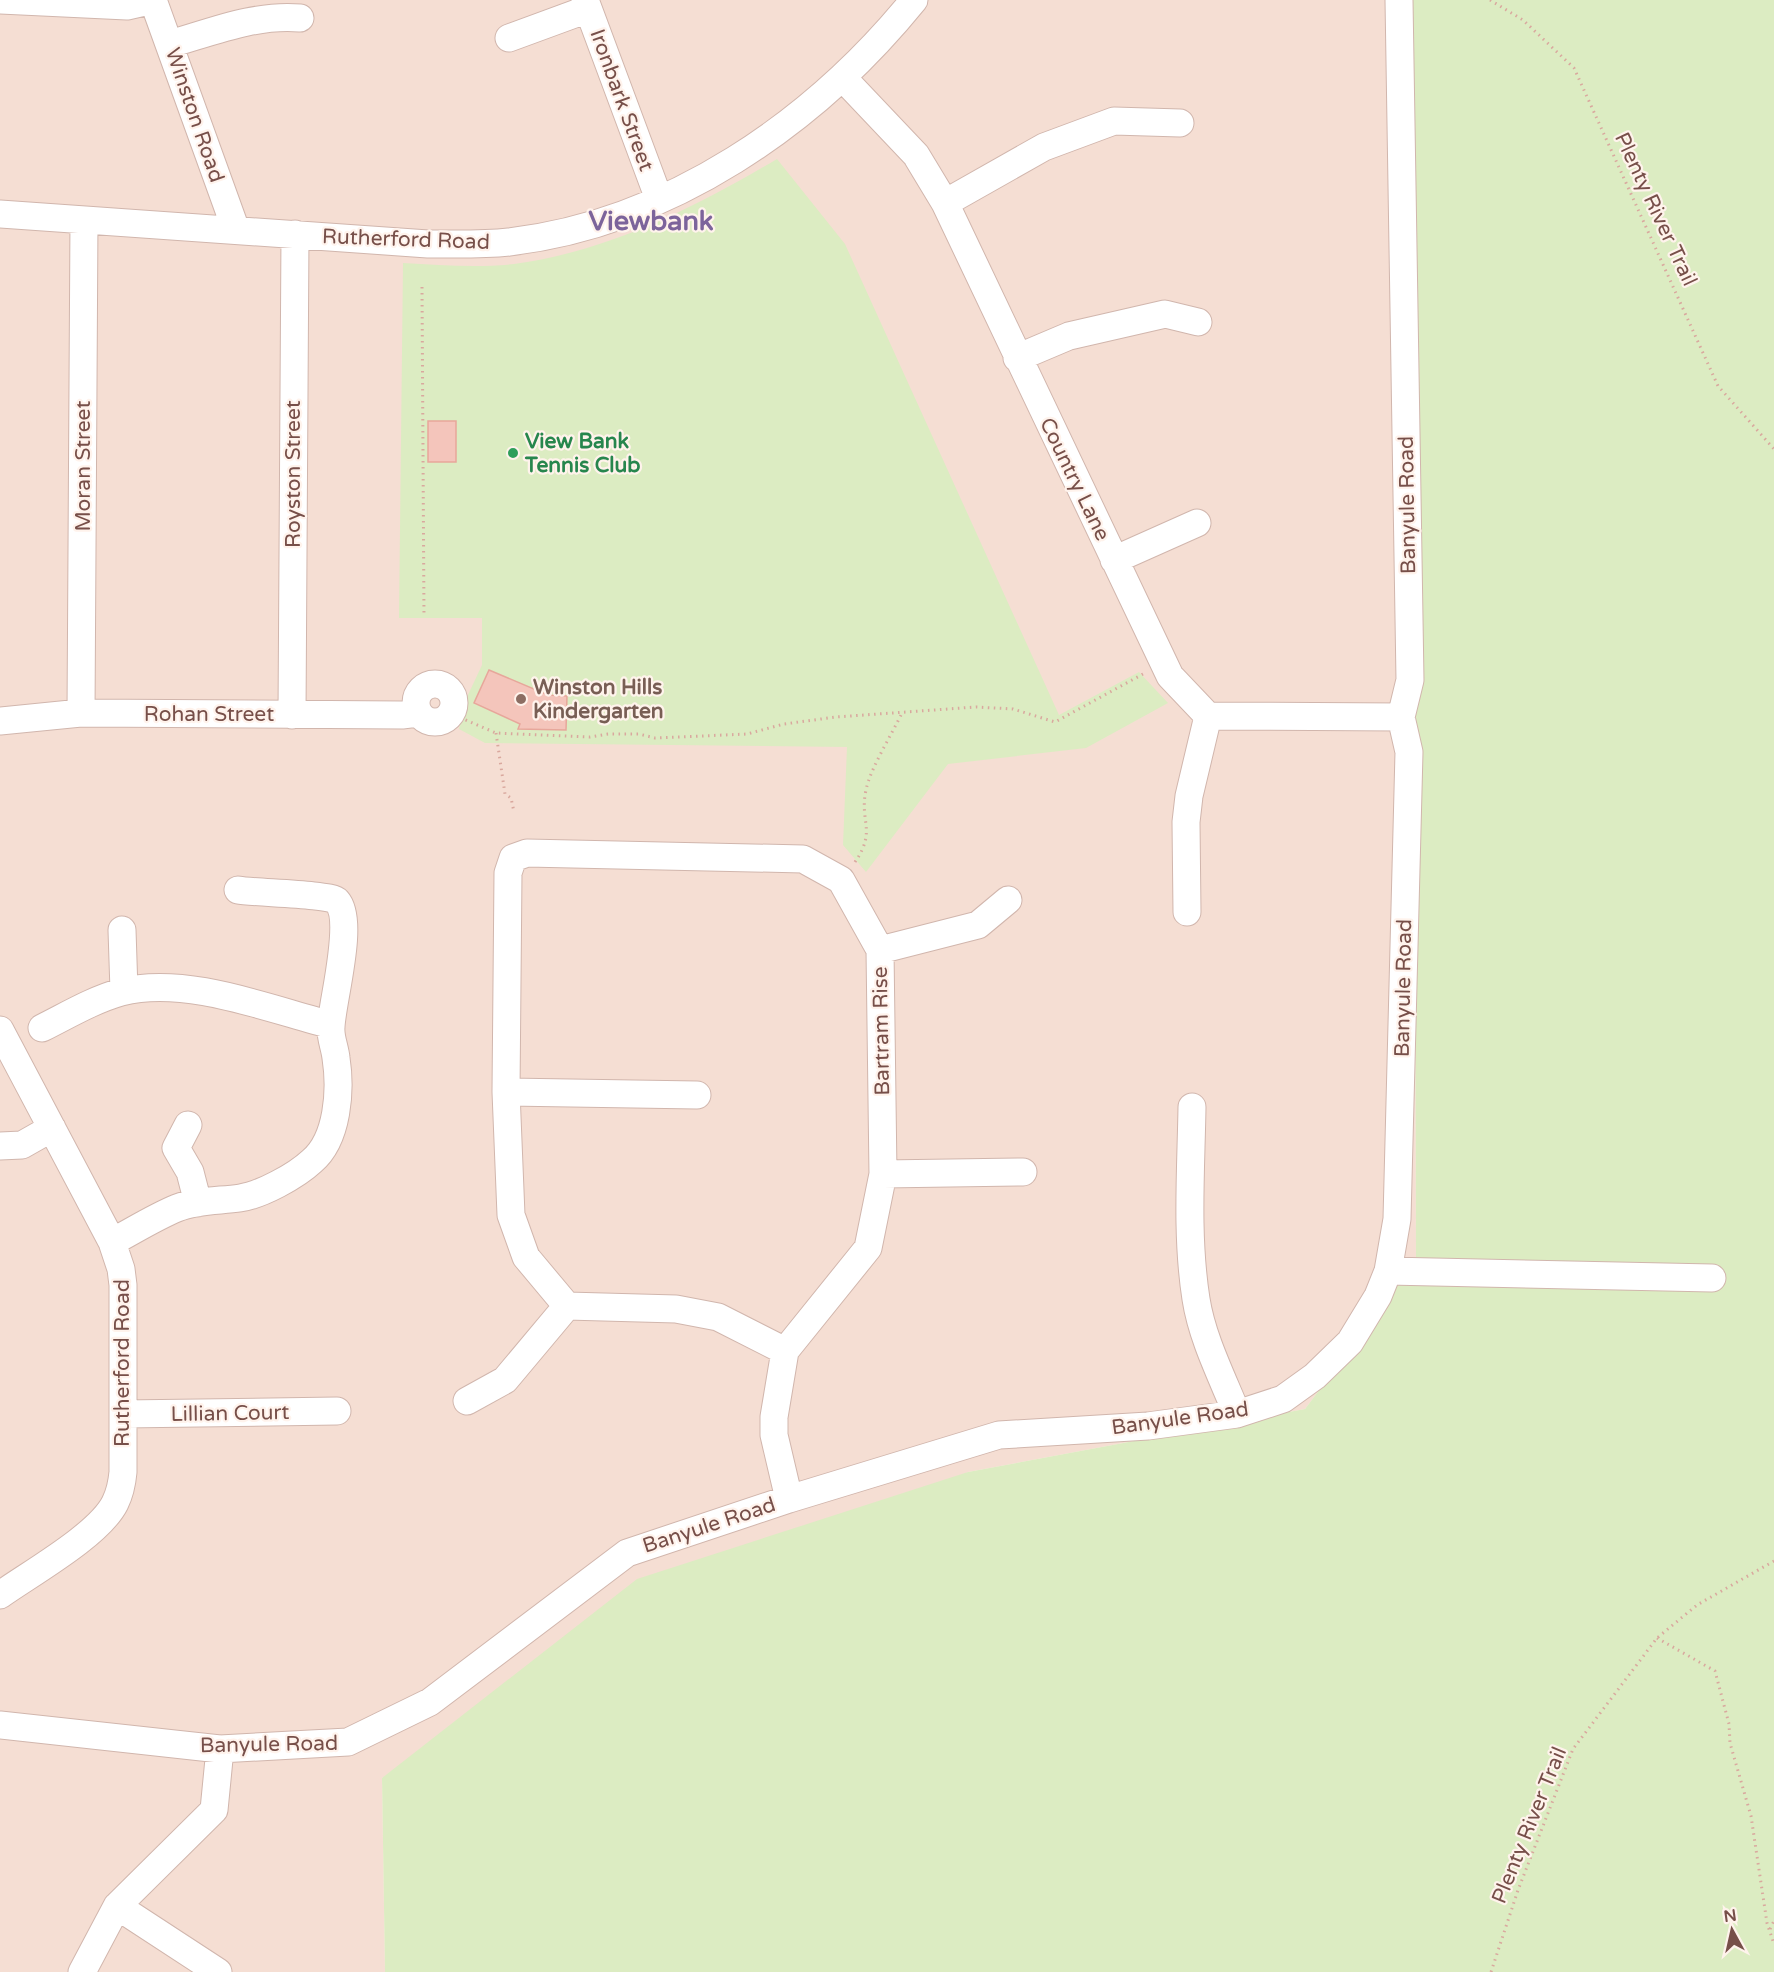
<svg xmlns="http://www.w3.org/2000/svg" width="1774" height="1972" font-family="'Varela Round',sans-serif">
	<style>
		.residential { fill: #f5ded3 }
		.green { fill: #dcecc2 }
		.building { fill: #f4c5bb; stroke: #e7a79b; stroke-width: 1.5 }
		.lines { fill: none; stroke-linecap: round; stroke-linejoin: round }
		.minor-casing { stroke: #d1b6ad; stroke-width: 29 }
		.path { stroke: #d9a89e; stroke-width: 3; stroke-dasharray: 1.5 4.5; stroke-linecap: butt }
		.minor { stroke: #fff; stroke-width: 27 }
		.leisure-dot { fill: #2e9e5b; stroke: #fff3ec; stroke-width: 2 }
		.education-dot { fill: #8d6e63; stroke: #fff3ec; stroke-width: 2 }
		.labels { text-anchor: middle; stroke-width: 4.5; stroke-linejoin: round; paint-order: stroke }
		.street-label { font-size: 21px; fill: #774f49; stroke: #fff3ec }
		.leisure-label { font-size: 21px; font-weight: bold; fill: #27864d; stroke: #fff3ec; text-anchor: start }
		.education-label { font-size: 21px; font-weight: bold; fill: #785e54; stroke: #fff3ec; text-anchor: start }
		.district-label { font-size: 27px; font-weight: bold; fill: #7c649b; stroke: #fff3ec }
	</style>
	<rect width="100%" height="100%" fill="#fdeee5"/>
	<path class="residential" d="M0,0H1413L1416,1262L1305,1409L968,1472L382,1778L385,1972H0Z"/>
	<path class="green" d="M1413,0H1774V1972H385L382,1778L637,1579L968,1472L1305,1409L1416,1261Z
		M777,159L845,244L1059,715L1139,672L1168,703L1086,748L948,764L866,872L843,845L847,747L485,743L459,729L467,697L482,665V618H399L403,263C440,265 477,268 514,264C610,251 694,208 777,159Z"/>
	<path class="building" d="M428,421H456V462H428Z
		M489,670L548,695L567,696L566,730L518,729L520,724L474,703Z"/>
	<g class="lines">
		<g class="minor-casing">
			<path id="minor" d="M0,0L127,6L153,0
				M153,0L236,230
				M585,0L659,199
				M509,38L588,9
				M170,44C212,32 256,14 300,18
				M843,78L916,155L945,203L1170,676L1208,716L1401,717
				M945,203L1044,147L1114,121L1180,123
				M0,214L428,244C455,244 482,245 509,242C670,223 814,123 914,0
				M1017,358L1069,336L1165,314L1198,322
				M1114,560L1197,523
				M416 703a19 19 0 1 1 38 0a19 19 0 1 1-38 0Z
				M81,713L84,220
				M292,715L295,234
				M0,721L81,713L402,715L418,713
				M1187,912L1186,822L1189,796L1208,716
				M122,930L124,991
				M880,950L978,925L1008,900
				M42,1028C68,1015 93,1000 121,992C185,975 269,1009 331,1025
				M0,1030L112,1242L121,1269L123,1285V1472C122,1483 120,1493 115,1503C99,1535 31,1573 0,1595
				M506,1092L697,1095
				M1192,1107C1191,1170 1186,1235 1196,1299C1202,1338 1222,1377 1237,1414
				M188,1125L176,1148L190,1172L198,1203
				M0,1146L22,1145L52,1128
				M883,1174L1023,1172
				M112,1242C133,1231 155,1217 177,1208C197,1200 219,1201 240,1198C261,1195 296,1176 312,1161C338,1139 341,1090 336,1058C335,1048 330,1037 331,1027C332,1001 355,921 337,901C331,894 254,893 238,890
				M1388,1271L1712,1278
				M785,1351L718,1317L676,1309L567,1306L526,1257L511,1215L506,1092L508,873L513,858L527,853L803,859L841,880L880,950L883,1174L868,1248L785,1351L774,1417V1435L789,1499
				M467,1401L505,1380L567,1306
				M123,1414L337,1411
				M0,1725L220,1749L348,1742L430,1702L627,1553L789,1499L999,1435L1148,1426L1237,1414L1283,1399L1315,1376L1350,1342L1378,1296L1388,1271L1397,1219L1409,752L1401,717L1410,680L1399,0
				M117,1906L218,1972
				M82,1972L117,1906L214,1810L220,1749"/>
		</g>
		<path class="path" d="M1490,0L1523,20L1574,68L1718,386L1774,449
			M422,287L424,617
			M454,707L461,718L496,733L590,737L608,734H639L655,738L747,734L784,724L836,717L976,707L1013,709L1055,722L1143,674
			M496,733L505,794L511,798L514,812
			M855,862C877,830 859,822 866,790C870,769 892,734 902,713
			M1657,1638L1715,1671L1729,1724L1730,1743L1751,1816L1767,1923L1774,1944
			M1770,1929L1774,1921
			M1491,1972L1518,1890L1573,1749L1657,1638L1697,1605L1774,1561"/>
		<use href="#minor" class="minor"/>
	</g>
	<circle class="leisure-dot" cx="513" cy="453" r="6"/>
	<circle class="education-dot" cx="521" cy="699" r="6"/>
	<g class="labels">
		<g class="street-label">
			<text transform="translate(622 100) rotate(70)" y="7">Ironbark Street</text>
			<text transform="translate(195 115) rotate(71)" y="7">Winston Road</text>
			<text transform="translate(1656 209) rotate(65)" y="7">Plenty River Trail</text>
			<text transform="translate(406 239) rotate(2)" y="7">Rutherford Road</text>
			<text transform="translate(83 466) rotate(-90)" y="7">Moran Street</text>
			<text transform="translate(293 474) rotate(-90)" y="7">Royston Street</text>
			<text transform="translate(1075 479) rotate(64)" y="7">Country Lane</text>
			<text transform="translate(1407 505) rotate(-91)" y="7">Banyule Road</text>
			<text x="209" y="721">Rohan Street</text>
			<text transform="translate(1403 988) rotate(-89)" y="7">Banyule Road</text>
			<text transform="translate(881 1031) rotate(-91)" y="7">Bartram Rise</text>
			<text transform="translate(122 1363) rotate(-90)" y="7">Rutherford Road</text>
			<text transform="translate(230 1413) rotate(-1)" y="7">Lillian Court</text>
			<text transform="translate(1180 1418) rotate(-8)" y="7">Banyule Road</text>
			<text transform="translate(709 1525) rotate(-18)" y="7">Banyule Road</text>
			<text transform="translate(269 1744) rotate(-1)" y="7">Banyule Road</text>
			<text transform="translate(1529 1825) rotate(-68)" y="7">Plenty River Trail</text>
		</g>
		<g class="leisure-label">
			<text x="525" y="448">View Bank<tspan x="525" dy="24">Tennis Club</tspan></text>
		</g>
		<g class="education-label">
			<text x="533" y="694">Winston Hills<tspan x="533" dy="24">Kindergarten</tspan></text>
		</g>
		<g class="district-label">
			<text x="651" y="230">Viewbank</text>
		</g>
	</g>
	<g transform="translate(1732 1930) rotate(352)" stroke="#fff3ec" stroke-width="4.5" paint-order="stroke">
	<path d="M0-4.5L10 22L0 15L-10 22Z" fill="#774f49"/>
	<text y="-9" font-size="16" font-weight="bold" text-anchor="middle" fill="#774f49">N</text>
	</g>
</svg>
